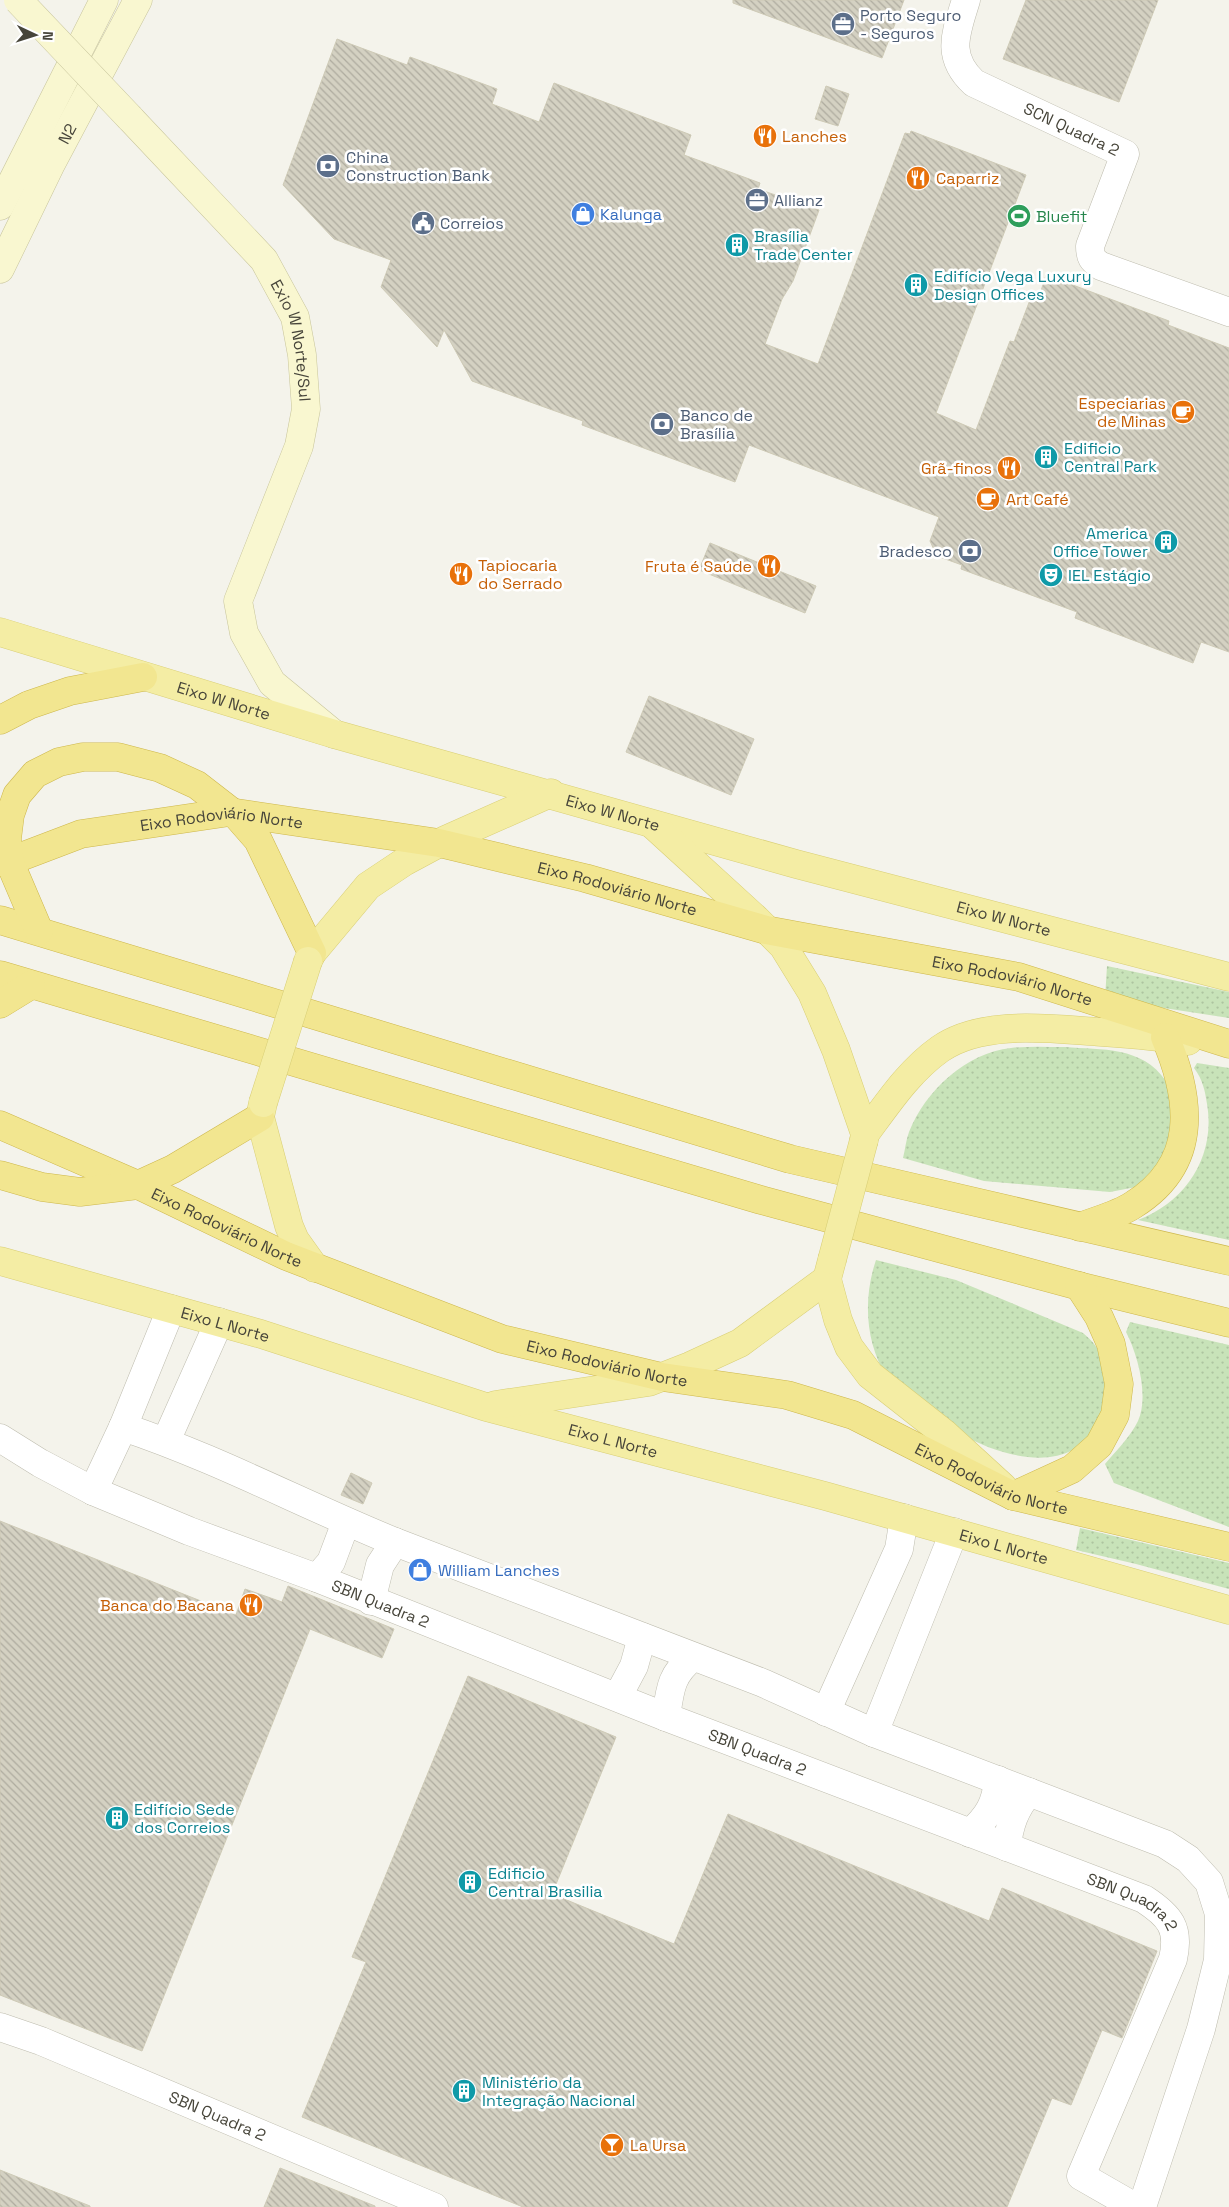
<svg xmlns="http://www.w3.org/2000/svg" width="1229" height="2207" font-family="'Space Grotesk',sans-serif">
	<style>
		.grass { fill: url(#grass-dots) }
		.building { fill: url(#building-back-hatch); stroke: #cecab6 }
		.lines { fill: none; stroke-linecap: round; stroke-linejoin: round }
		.tertiary-casing { stroke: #bebcae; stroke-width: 29 }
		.secondary-casing { stroke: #c8c59c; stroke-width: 29 }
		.primary-casing { stroke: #d8ce75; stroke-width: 29 }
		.trunk-casing { stroke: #cdb74c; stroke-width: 29 }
		.tertiary { stroke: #fff; stroke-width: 28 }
		.secondary { stroke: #f9f7d0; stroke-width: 28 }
		.primary { stroke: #f4eda4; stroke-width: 28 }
		.trunk { stroke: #f2e690; stroke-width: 28 }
		.secondary-bridge-casing { stroke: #c8c59c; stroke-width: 29; stroke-linecap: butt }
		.primary-bridge-casing { stroke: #d8ce75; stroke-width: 29; stroke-linecap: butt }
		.secondary-bridge { stroke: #f9f7d0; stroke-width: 28 }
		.primary-bridge { stroke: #f4eda4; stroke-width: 28 }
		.labels { text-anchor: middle; stroke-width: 5; stroke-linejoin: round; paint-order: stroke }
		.service-label { font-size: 16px; fill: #4e5e75; stroke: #fff; text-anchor: start }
		.street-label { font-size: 16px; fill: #47453a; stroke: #fff }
		.food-label { font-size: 16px; fill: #c56008; stroke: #fff; text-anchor: start }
		.shop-label { font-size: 16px; fill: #366cbe; stroke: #fff; text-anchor: start }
		.leisure-label { font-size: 16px; fill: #27864d; stroke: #fff; text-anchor: start }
		.culture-label { font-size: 16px; fill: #0d838f; stroke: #fff; text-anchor: start }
	</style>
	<defs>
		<pattern id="grass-dots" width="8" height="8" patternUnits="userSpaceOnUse" patternTransform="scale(1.25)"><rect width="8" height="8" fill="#c8e3b9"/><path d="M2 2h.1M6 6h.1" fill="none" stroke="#adc4a0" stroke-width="1.8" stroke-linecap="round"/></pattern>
		<pattern id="building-back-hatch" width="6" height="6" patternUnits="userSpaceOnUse" patternTransform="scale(1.25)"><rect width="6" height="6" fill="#d4d1c2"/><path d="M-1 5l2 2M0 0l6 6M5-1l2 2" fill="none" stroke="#aeab9f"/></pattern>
	</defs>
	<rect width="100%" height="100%" fill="#f4f3eb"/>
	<path class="grass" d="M1107,966L1229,992V1018L1105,999Z
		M1065,1047C1102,1050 1142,1046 1166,1081C1170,1087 1176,1095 1176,1102C1176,1121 1169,1144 1166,1163L1136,1187L1110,1192L984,1181L903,1158C905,1150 906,1140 909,1132C926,1090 966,1053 1011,1048C1029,1046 1047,1047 1065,1047Z
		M1197,1063L1229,1068V1240L1138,1220C1186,1202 1216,1156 1207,1104C1205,1091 1203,1080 1194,1068Z
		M876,1260L956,1280L1083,1333C1104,1350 1104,1364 1108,1390C1110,1402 1105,1410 1099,1421C1073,1477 1005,1458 962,1435C948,1427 935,1415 923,1405C913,1398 893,1387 887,1377C865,1343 863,1298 876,1260Z
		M1130,1322L1229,1345V1527L1114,1483L1105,1464C1116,1451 1130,1437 1138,1421C1149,1397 1138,1355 1126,1332Z
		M1080,1528L1229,1563V1589L1136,1564L1076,1550Z"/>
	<path class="building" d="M733,0H904L882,58L733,3Z
		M1026,0H1158L1119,102L1003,59Z
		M337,39L407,65L410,57L497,89L492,104L539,122L554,83L691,135L684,155L760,183L758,189L819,210L793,281L782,299L765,344L818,364L905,133L910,134L911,131L1026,175L936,413L976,430L1010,341L1014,342L1033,292L1040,294L1046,275L1169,321L1168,325L1229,348V652L1201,642L1193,663L1075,618L1077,612L961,569L962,565L937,556L930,541L939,517L749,445L735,482L582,425L583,421L472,381L444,330L437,347L381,287L391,260L334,239L283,185Z
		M826,86L849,94L838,126L815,119Z
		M710,543L816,586L805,613L699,570Z
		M649,696L754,739L731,795L626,752Z
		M351,1473L372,1483L363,1504L341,1495Z
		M0,1521L236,1615L245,1589L282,1602L288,1586L394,1629L382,1658L310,1629L142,2051L0,1995Z
		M468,1676L616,1737L552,1894L674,1944L728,1814L989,1921L1002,1888L1157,1951L1122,2038L1102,2030L1071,2105L1052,2098L1007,2207H523L302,2117L366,1962L352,1957Z
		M280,2168L375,2206V2207H264Z
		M0,2170L90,2206V2207H0Z"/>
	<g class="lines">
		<g class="tertiary-casing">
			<g id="tertiary">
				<path id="s1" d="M966,0C956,33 945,56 974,83L1125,154L1090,246C1090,257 1092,260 1101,266L1229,312"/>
				<path d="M123,1427C216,1458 304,1505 395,1542L763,1683L874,1733L1165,1844L1188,1859L1209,1882L1219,1914L1218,1960L1201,2029L1142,2207"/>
				<path id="s2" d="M0,1438L40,1463L93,1491L189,1531L317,1578L666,1717L1144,1899C1170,1916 1180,1928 1173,1959L1081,2176L1135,2207"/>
				<path d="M166,1441L219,1322"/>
				<path d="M93,1491L123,1427L171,1309"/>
				<path d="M317,1578L331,1562L346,1522"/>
				<path d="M371,1601L380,1565L395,1542"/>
				<path d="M618,1696L634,1666L642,1637"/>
				<path d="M826,1712L899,1549L904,1518"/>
				<path d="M666,1717C670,1689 671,1674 693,1657"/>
				<path d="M874,1733L954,1532"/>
				<path d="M970,1833C988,1817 996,1804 998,1780"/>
				<path d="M1007,1847C1009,1825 1015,1809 1029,1792"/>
				<path id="s3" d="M0,2027L41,2041L434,2207"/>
			</g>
		</g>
		<g class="secondary-casing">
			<g id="secondary">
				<path id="s4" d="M130,118L264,260L295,317L302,355L306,409L299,446L238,601L244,633L272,683L334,734"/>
				<path d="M0,206L104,0"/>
				<path id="s5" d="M0,269L51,164L138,0"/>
			</g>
		</g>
		<g class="primary-casing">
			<g id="primary">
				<path id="s6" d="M0,632L334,734L796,864L1229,977"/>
				<path d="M653,825L756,919L783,946L812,993L836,1050L865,1134L864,1140"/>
				<path d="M308,961L312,953L368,886L404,862L445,840L551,793"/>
				<path d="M263,1103L260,1117L289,1226L295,1240L315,1268"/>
				<path d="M865,1134C888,1103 909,1071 940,1049C983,1019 1052,1029 1101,1032C1130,1034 1159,1036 1188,1041"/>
				<path id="s7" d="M0,1261L261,1334L486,1407L825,1496L1229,1610"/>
				<path d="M827,1279L838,1320L849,1347L870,1375L945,1434L1003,1487"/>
				<path d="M495,1405L649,1382L690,1366L740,1343L827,1279L832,1260"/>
			</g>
		</g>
		<g class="trunk-casing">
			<g id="trunk">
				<path d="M0,720L29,705L70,691L143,677"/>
				<path id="s8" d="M0,862L10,861L81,834L230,812L439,843L585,878L766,930L1019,977L1229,1044"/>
				<path d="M0,920L790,1159L1229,1261"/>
				<path d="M39,931L10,863L7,839L10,815L17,795L35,774L59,762L83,757H118L160,768L197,785L237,816L258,840L312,953"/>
				<path d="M0,975L761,1200L1079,1286L1229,1323"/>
				<path d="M0,1004L31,985"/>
				<path id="s9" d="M0,1125L138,1185L286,1256L502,1339L662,1377L787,1395L853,1415L1013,1496L1229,1547"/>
				<path d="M0,1175L42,1187L80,1192L138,1185L173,1169L260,1117"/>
				<path d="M1080,1227C1097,1220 1118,1215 1133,1205C1199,1164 1192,1100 1165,1037"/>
				<path d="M1013,1496L1072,1469L1099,1445L1115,1415L1119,1384L1111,1344L1099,1317L1079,1286"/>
			</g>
		</g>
		<use href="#tertiary" class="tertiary"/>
		<use href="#secondary" class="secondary"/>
		<use href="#primary" class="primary"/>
		<use href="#trunk" class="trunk"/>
		<g class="secondary-bridge-casing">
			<path id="secondary-bridge" d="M18,0L130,118"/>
		</g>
		<g class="primary-bridge-casing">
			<path id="primary-bridge" d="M263,1103L308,961
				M832,1260L864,1140"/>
		</g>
		<use href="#secondary-bridge" class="secondary-bridge"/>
		<use href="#primary-bridge" class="primary-bridge"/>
	</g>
	<defs>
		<g id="office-disc" transform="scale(1.25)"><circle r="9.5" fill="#5c6f8a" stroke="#fff"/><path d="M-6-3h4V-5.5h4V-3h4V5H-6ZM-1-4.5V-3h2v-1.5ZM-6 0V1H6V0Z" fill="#fff"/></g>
		<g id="restaurant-disc" transform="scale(1.25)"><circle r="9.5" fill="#e8710a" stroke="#fff"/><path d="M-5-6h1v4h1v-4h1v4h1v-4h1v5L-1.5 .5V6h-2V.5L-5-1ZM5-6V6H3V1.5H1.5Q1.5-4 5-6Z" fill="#fff"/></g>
		<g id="bank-disc" transform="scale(1.25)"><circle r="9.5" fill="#5c6f8a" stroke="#fff"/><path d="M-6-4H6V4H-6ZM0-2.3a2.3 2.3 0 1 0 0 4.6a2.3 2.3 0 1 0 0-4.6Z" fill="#fff"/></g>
		<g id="shop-disc" transform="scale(1.25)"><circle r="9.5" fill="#3f7fe0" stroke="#fff"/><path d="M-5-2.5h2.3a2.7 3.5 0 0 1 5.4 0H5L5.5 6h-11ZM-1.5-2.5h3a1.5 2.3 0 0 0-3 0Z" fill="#fff"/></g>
		<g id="stadium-disc" transform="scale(1.25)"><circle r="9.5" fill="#2e9e5b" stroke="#fff"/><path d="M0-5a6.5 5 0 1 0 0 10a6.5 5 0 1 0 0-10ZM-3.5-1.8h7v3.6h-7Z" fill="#fff"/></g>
		<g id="civic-disc" transform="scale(1.25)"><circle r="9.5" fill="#5c6f8a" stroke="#fff"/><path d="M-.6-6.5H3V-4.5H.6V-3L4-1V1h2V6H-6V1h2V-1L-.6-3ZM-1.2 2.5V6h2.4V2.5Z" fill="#fff"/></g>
		<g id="building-disc" transform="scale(1.25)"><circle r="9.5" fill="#0f9aa8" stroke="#fff"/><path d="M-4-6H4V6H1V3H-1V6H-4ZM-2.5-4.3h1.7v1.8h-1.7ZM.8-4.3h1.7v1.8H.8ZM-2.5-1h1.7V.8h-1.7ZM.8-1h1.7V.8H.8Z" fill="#fff"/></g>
		<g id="cafe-disc" transform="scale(1.25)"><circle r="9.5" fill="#e8710a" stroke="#fff"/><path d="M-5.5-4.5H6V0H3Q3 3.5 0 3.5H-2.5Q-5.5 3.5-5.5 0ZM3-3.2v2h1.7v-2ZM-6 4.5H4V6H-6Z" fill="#fff"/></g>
		<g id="theatre-disc" transform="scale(1.25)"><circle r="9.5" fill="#0f9aa8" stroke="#fff"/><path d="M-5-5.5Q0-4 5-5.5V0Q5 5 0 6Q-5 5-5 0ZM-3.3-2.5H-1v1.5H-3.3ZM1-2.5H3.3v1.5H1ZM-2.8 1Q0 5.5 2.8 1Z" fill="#fff"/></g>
		<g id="bar-disc" transform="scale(1.25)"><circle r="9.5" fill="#e8710a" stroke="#fff"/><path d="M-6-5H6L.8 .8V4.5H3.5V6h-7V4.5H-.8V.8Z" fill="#fff"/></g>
	</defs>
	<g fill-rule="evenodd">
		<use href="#office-disc" x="843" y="24"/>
		<use href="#restaurant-disc" x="765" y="136"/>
		<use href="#bank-disc" x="328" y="166"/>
		<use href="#restaurant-disc" x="918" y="178"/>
		<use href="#office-disc" x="757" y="200"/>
		<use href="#shop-disc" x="583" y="214"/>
		<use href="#stadium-disc" x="1019" y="216"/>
		<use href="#civic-disc" x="423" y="223"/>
		<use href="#building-disc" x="737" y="245"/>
		<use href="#building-disc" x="916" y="285"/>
		<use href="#cafe-disc" x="1183" y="412"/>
		<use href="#bank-disc" x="662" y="424"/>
		<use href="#building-disc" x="1046" y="457"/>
		<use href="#restaurant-disc" x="1009" y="468"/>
		<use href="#cafe-disc" x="988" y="499"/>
		<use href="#building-disc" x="1166" y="542"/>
		<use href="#bank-disc" x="970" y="551"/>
		<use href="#restaurant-disc" x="769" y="566"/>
		<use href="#restaurant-disc" x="461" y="574"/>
		<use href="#theatre-disc" x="1051" y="575"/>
		<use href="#shop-disc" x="420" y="1570"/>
		<use href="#restaurant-disc" x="251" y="1605"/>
		<use href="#building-disc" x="117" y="1818"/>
		<use href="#building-disc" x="470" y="1882"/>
		<use href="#building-disc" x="464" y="2091"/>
		<use href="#bar-disc" x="612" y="2145"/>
	</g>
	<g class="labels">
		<g class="service-label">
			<text x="860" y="21">Porto Seguro<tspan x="860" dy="18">- Seguros</tspan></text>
			<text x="346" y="163">China<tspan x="346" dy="18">Construction Bank</tspan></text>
			<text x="774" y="206">Allianz</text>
			<text x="440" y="229">Correios</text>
			<text x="680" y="421">Banco de<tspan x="680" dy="18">Brasília</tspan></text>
			<text x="952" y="557" text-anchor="end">Bradesco</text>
		</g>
		<g class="street-label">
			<text dy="6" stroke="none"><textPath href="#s1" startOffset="198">SCN Quadra 2</textPath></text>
			<text dy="6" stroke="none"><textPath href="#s5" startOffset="151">N2</textPath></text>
			<text dy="6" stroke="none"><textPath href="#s4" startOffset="282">Exio W Norte/Sul</textPath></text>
			<text dy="6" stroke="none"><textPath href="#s6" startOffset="234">Eixo W Norte</textPath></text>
			<text dy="6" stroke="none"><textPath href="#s6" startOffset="639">Eixo W Norte</textPath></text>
			<text dy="6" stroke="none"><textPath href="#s8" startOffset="228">Eixo Rodoviário Norte</textPath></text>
			<text dy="6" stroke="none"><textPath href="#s8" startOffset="632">Eixo Rodoviário Norte</textPath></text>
			<text dy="6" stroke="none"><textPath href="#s6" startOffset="1044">Eixo W Norte</textPath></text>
			<text dy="6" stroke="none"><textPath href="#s8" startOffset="1038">Eixo Rodoviário Norte</textPath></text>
			<text dy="6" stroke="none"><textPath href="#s9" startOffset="249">Eixo Rodoviário Norte</textPath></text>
			<text dy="6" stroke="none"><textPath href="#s7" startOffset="234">Eixo L Norte</textPath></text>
			<text dy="6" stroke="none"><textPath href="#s9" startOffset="654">Eixo Rodoviário Norte</textPath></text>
			<text dy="6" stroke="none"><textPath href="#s7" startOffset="639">Eixo L Norte</textPath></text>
			<text dy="6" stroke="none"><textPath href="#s9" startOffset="1059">Eixo Rodoviário Norte</textPath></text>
			<text dy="6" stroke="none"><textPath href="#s7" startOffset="1044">Eixo L Norte</textPath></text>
			<text dy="6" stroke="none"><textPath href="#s2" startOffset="416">SBN Quadra 2</textPath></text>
			<text dy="6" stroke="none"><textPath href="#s2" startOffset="821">SBN Quadra 2</textPath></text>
			<text dy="6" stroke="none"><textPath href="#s2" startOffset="1226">SBN Quadra 2</textPath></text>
			<text dy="6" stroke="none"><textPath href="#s3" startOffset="235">SBN Quadra 2</textPath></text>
		</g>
		<g class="food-label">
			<text x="782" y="142">Lanches</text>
			<text x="936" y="184">Caparriz</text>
			<text x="1166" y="409" text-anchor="end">Especiarias<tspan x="1166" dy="18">de Minas</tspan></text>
			<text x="992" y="474" text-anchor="end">Grã-finos</text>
			<text x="1006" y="505">Art Café</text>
			<text x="478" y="571">Tapiocaria<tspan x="478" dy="18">do Serrado</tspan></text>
			<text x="752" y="572" text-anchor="end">Fruta é Saúde</text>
			<text x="234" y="1611" text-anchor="end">Banca do Bacana</text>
			<text x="630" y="2151">La Ursa</text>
		</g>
		<g class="shop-label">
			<text x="600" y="220">Kalunga</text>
			<text x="438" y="1576">William Lanches</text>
		</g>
		<g class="leisure-label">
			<text x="1036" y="222">Bluefit</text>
		</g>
		<g class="culture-label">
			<text x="754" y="242">Brasília<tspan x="754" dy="18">Trade Center</tspan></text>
			<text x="934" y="282">Edifício Vega Luxury<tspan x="934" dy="18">Design Offices</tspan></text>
			<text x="1064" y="454">Edificio<tspan x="1064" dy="18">Central Park</tspan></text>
			<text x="1148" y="539" text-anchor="end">America<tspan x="1148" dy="18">Office Tower</tspan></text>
			<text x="1068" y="581">IEL Estágio</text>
			<text x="134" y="1815">Edifício Sede<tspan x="134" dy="18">dos Correios</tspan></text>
			<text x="488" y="1879">Edificio<tspan x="488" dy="18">Central Brasilia</tspan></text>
			<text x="482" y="2088">Ministério da<tspan x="482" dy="18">Integração Nacional</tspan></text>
		</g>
	</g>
	<g transform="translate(35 35) rotate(94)" stroke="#ffffff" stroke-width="4" paint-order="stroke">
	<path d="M0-4L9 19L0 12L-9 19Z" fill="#47453a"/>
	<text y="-8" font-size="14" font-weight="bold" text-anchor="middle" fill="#47453a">N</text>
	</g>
</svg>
